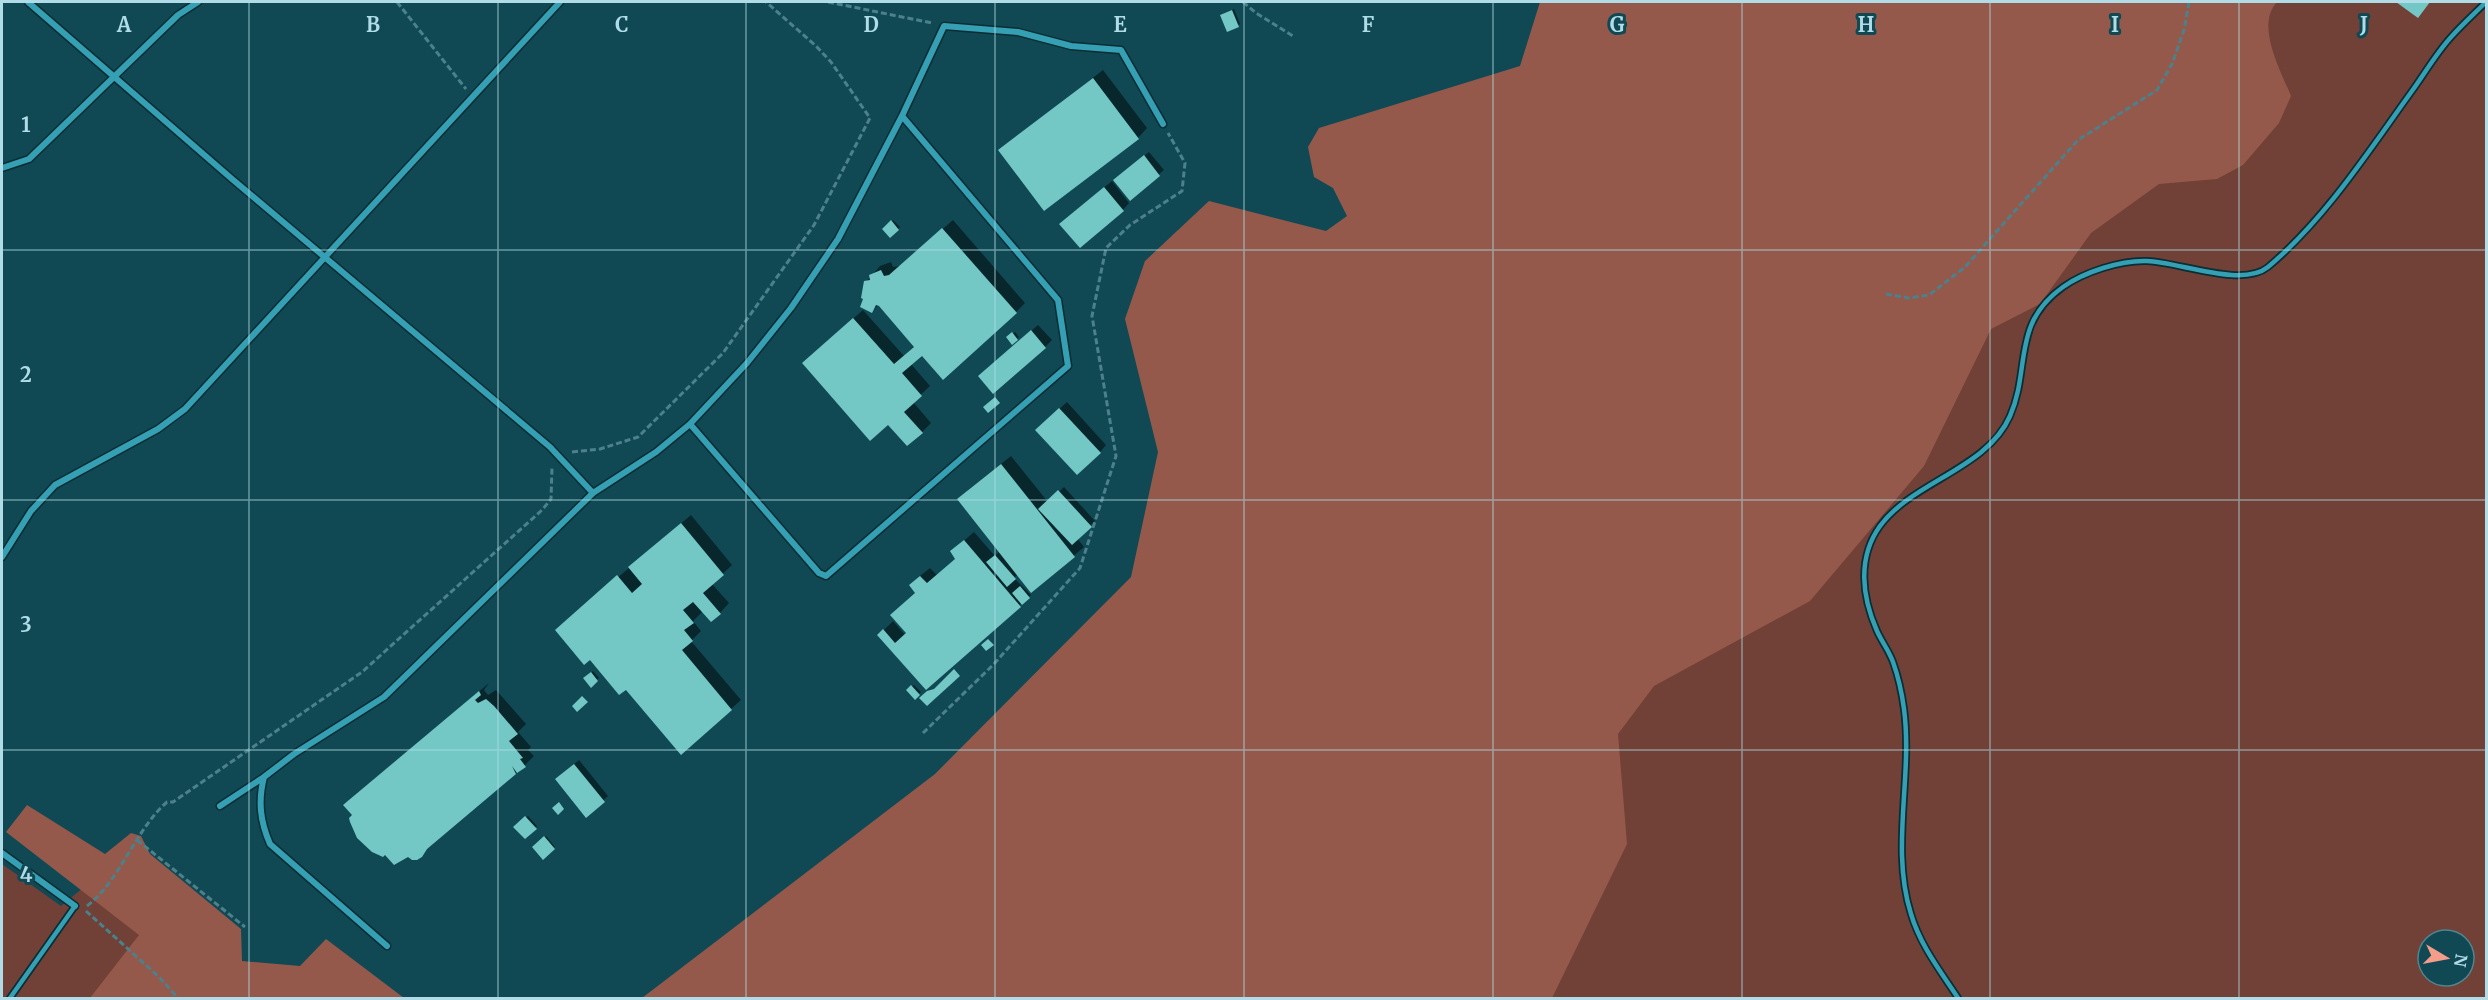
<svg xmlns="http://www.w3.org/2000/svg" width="2488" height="1000" font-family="Merriweather,serif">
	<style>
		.green { fill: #714137; fill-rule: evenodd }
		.forest { fill: #95594c }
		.shadow { fill: #0007 }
		.building { fill: #73c8c6 }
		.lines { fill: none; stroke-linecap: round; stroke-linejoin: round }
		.service-casing { stroke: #0c2d33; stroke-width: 8 }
		.minor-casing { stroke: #0c2d33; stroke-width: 9 }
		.path { stroke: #4c808b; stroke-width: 3; stroke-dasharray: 6 3; stroke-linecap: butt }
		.service { stroke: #359fb3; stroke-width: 4.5 }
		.minor { stroke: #359fb3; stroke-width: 6 }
		.grid { fill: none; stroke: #afdce6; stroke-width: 1.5; stroke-opacity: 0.55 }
		.grid-label { font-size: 20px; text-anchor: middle; font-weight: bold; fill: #afdce6; stroke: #104954; stroke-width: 6; stroke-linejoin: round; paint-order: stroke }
	</style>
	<rect width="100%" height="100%" fill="#104954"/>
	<path class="green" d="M1889,2H2486V998H1291ZM2428,940H2464V976H2428Z
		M2,864L61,906L89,883L147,925L93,998H2Z"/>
	<path class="forest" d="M1540,2H2277C2255,25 2281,71 2291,96L2279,123L2243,165L2217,179L2159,184L2091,233L2040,304L1991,329L1924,466L1810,601L1654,686L1618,734L1627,844L1552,998H642L935,774L1131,577L1158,452L1125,319L1145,261L1209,201L1326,231L1347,216L1333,188L1314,177L1308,147L1319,128L1520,66Z
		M27,805L105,854L131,833L141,836L150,854L241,929L242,961L300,966L326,939L404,998H90L139,935L6,832Z"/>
	<path class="shadow" d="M1234,9L1240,24L1228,30L1223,14Z
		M1103,70L1147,128L1138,138L1000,150Z
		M1149,152L1164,170L1130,198L1119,176Z
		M1112,181L1129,203L1123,210L1068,217Z
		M893,220L900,227L890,236L884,229Z
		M953,220L1025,303L1016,312L922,354L911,364L930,386L913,402L931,423L922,432L888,423L813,354L863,310L904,356L915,346L879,304L872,311L866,282L880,266L891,262L893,267L900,266Z
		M1038,325L1052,340L1045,347L987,369Z
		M1015,332L1019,337L1012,343L1008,337Z
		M1067,402L1106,445L1100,452L1044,423Z
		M1011,456L1048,502L1064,487L1095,521L1077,538L1084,547L1032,591L1018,574L1014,578L1031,595L926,688L879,635L893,621L905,635L907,633L920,576L930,568L937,575L957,558L952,551L974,532L995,556L1000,551L968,490Z
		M691,515L732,565L712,584L729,603L720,613L703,611L693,621L701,631L691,641L741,700L731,709L567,621Z
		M593,671L599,678L591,685L585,679Z
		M489,683L484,690L488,695L496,690L526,724L518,732L531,747L528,750L534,756L525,765L432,843L354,815V796Z
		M914,685L921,692L915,698L908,690Z
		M579,760L608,796L587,815L561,775Z
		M528,816L537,826L525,837L515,827Z
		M546,836L555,847L543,857L534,847Z"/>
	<path class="building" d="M2396,2H2430L2418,18Z
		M1232,10L1239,27L1227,32L1220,15Z
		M1093,78L1139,139L1044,211L998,150Z
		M1144,155L1160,176L1130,201L1113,180Z
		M1104,187L1124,211L1080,248L1059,224Z
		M891,220L899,230L890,238L882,229Z
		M942,228L1017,313L943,380L922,356L902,373L922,396L904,412L923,433L907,446L888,425L870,441L802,363L853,318L894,364L914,347L879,306L876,305L872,313L860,307L863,299L861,298L864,281L870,280L869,275L881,270L884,276L889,275Z
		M1031,330L1046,348L993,394L978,376Z
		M1012,332L1018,340L1012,345L1006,337Z
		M995,397L1000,403L988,413L983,407Z
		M1059,408L1101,453L1077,475L1035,430Z
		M1001,464L1075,557L1031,593L957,499Z
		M1058,490L1092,527L1072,545L1038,509Z
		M681,523L724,575L703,593L721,614L711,622L693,602L683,610L694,623L684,630L693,641L682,650L732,710L681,755L626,690L619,695L590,660L584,665L555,630L617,575L632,593L642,584L628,567Z
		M964,540L1021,607L926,690L877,635L883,629L895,643L906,633L890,615L915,593L909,585L920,576L927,583L955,559L950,551Z
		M995,555L1016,579L1007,587L986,562Z
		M1020,586L1030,598L1022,605L1012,593Z
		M988,639L994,645L986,651L981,645Z
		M954,669L960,676L927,706L919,698L927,691L934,689Z
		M591,672L598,681L591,688L583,678Z
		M911,685L920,695L915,700L906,690Z
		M479,691L481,695L475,700L478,703L486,699L494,706L518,734L509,741L523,758L520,759L526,767L517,773L512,766L516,774L427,849L422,857L417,860H412L408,857L394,865L385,855L383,857L372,852L357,838L350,822L349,818L352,815L343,805Z
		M582,696L588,702L577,712L572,706Z
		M574,764L605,802L586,818L555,779Z
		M559,802L564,809L558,815L552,808Z
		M525,816L537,829L525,839L513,827Z
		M544,836L555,849L543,860L532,847Z"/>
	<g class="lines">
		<g class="service-casing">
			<path id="service" d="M10,998L75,906
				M1958,998C1941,972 1920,945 1911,914C1890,848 1913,777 1904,709C1902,694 1898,676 1893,662C1889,651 1882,642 1877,631C1862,597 1857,558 1880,526C1913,481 1987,469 2010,416C2031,368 2011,324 2063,287C2084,272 2121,260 2147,261C2179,262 2242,288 2268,267C2326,218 2368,152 2412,91C2425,73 2437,52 2452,36C2463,24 2475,13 2486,2"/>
		</g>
		<g class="minor-casing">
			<path id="minor" d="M28,2L232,179L550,447L593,493
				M2,168L29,159L178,15L198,2
				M690,424L819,573L826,576L1068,366L1058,300L902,116
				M2,557L31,511L55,485L158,429L185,409L560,2
				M220,806L264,777
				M2,853L75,906
				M387,946L270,844C260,821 258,801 264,777L294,754L384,697L593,493L656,452L690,424L747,363L791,308L838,239L902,116L944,26L1018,32L1071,46L1121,50L1163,124"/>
		</g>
		<path class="path" d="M397,2L466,89
			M828,2L932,23
			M1243,2L1256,13L1293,36
			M1886,294L1909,298L1929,295L1965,267L2078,140L2157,90L2172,64L2184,30L2189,2
			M572,452L600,449L638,437L723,353L814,225L870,118L831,62L816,46L766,2
			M923,733L993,665L1080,568L1116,456L1092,316L1106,248L1130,225L1182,191L1185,163L1168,133
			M137,840L245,927
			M87,906C120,881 135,830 167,802H173L362,672L542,510L551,499L552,467
			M86,911L159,977L178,998"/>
		<use href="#service" class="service"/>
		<use href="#minor" class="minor"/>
	</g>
	<path class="grid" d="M249,2V998M498,2V998M746,2V998M995,2V998M1244,2V998M1493,2V998M1742,2V998M1990,2V998M2239,2V998M2,250H2486M2,500H2486M2,750H2486"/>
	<g class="grid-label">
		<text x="124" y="32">A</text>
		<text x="373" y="32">B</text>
		<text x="622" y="32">C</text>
		<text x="871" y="32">D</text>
		<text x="1120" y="32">E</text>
		<text x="1368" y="32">F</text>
		<text x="1617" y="32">G</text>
		<text x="1866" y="32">H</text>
		<text x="2115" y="32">I</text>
		<text x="2364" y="32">J</text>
		<text x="26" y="132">1</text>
		<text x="26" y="382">2</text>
		<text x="26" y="632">3</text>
		<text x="26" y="882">4</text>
	</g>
	<rect width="2488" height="1000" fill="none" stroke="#afdce6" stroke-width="6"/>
	<g transform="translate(2446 958) rotate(100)"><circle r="28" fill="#104954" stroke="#50848e" stroke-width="1.5"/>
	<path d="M0-4.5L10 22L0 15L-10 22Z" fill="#f49d8a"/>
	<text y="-9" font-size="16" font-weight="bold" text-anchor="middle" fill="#afdce6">N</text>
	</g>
</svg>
